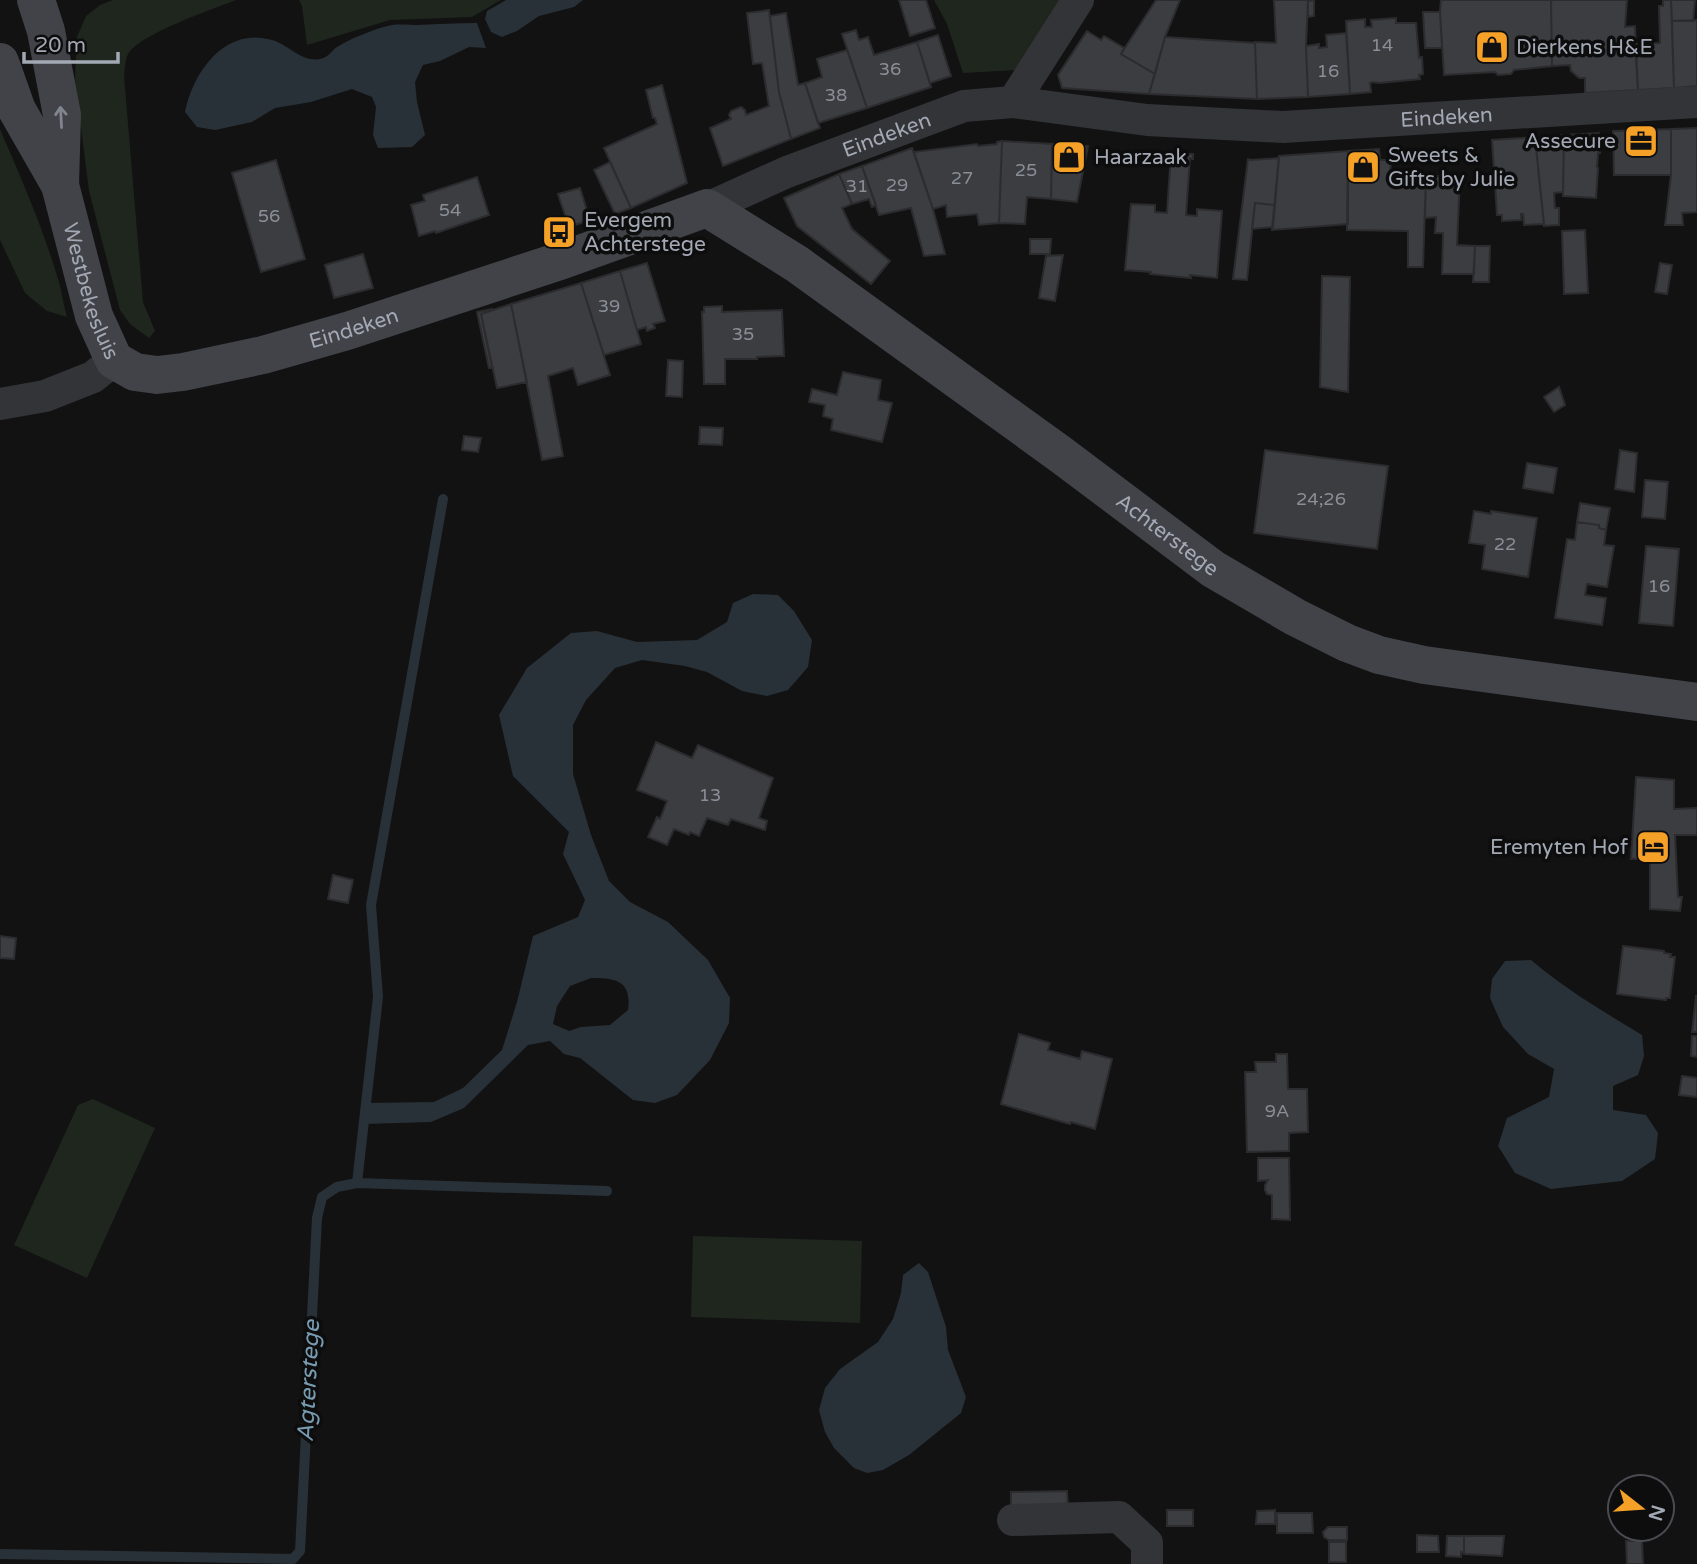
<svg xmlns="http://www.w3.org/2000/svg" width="1697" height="1564" font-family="'Varela Round',sans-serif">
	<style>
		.green { fill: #1e261e }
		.water { fill: #283137; fill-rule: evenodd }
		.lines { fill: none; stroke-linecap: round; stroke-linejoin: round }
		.stream { stroke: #283137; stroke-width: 10 }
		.building { fill: #3c3d40; stroke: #2c2c2f; stroke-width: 2 }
		.street { stroke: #333438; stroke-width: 32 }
		.secondary { stroke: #414348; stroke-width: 38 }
		.oneway { stroke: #81858e }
		.labels { text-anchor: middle; stroke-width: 7; stroke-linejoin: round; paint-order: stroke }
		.number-label { font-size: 18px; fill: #898e97 }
		.poi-label { font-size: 21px; fill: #a3a9b4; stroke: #0d0d0e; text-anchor: start }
		.street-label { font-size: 21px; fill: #a3a9b4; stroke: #0d0d0e }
		.water-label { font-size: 23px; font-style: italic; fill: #789bb1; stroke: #0d0d0e }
	</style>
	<rect width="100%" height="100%" fill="#121213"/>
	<path class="green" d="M113,0H236C211,10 142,33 128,54C125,60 125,69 124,76L143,302L155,331L149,338L130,324L120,310L89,191L75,80L77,37L86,16L100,5Z
		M299,0H501L472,17L390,20L307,45L302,6Z
		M934,0H1062L1020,70L963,73L947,24Z
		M0,129C21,178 43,228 58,279C62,291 63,304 67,317L47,311L25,293L0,240Z
		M93,1099L155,1128L87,1278L14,1245L78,1105Z
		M693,1236L862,1241L860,1323L691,1317Z"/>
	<path class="water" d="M506,0H583L574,7L539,16L517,31L502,37L491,32L485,19L487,11Z
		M477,23L486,48L469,47L440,61L423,65L415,82L417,102L425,135L412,147L378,148L373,135L376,107L372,97L352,89L311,102L275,108L252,122L215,130L197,127L185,112C193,72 225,26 272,40C288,44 302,63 320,59C328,58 331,51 337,47C343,43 350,40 356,37C367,33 380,27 392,25C400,24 410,25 418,25C438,24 457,23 477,23Z
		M753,594L778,595L794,611L812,640L808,667L788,690L767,696L742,691L707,672L685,666L642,660L615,668L586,700L573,725V774L591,835L609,881L630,902L668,922L708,960L730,998L729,1023L710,1060L677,1095L655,1103L633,1100L580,1058L564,1054L550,1041L528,1045L464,1108L431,1122L364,1124L366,1103L434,1102L463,1088L502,1050L517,1002L533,936L578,917L585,900L563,854L569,832L513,776L499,715L527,668L571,633L597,631L637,642L697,640L727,622L733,603ZM591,978C615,978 632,980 628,1010L610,1025L581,1027L569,1031L553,1024L557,1006L570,986Z
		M1531,960C1565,989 1604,1012 1642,1035L1644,1056L1638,1075L1613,1086V1110L1646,1115L1658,1133L1655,1159L1622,1181L1551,1189L1515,1173L1498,1146L1507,1118L1549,1097L1554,1069L1528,1054L1503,1027L1490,998L1492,979L1505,961Z
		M919,1263L928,1272L946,1327L948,1350L966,1397L961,1413L909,1455L883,1470L867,1473L854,1468L834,1448L825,1432L819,1410L825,1388L840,1369L878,1342L893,1319L901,1293L903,1275Z"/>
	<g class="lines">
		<path class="stream" d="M357,1183L378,997L371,905L443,499
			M0,1554L293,1559L300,1551L317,1218L322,1197L337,1187L357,1183L607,1191"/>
	</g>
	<path class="building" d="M899,0H926L935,28L910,36Z
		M1156,0H1180L1165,37L1155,74L1121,54Z
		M1274,0H1308L1306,46L1308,97L1257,99L1255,42L1276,43Z
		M1314,0V16L1308,17V1Z
		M1441,0H1551L1552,66L1514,70L1511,74L1498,75L1495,72L1444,75L1440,12Z
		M1551,0H1627L1625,27L1635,26L1638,90L1585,93V78H1579L1571,71L1570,65L1552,66Z
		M1663,0H1671L1674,88L1638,90L1635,44L1660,43L1659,6H1663Z
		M1671,0H1695L1693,21H1672Z
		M769,10L779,92L791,139L723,166L710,128L731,119L729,115L731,111L741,107L745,110L746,115L769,106L762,63L753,64L747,13Z
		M1423,12H1440L1442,48H1425Z
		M786,13L798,85L805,83L820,128L791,139L779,92L770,16Z
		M1396,18V23H1416L1419,58L1422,57L1423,74L1419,75L1420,79L1379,83L1373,82L1370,83L1371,92L1350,94L1346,21L1365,19V27H1372L1371,20Z
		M1697,20V86L1674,88L1672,21Z
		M856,30L859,40L868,37L874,55L917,42L931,87L867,108L842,34Z
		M1087,31L1101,40L1104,36L1124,48L1121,54L1155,74L1149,94L1062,88L1058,75Z
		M1346,33L1350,94L1308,97L1306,46L1319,44V48L1327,47L1326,35Z
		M938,35L951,76L930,83L917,42Z
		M1165,37L1255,43L1257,99L1149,94Z
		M847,50L867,108L818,123L805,83L822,77L817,59Z
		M662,85L687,183L631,208L604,148L657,124L655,118H653L646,90Z
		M1697,128V212L1682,213L1683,225H1665L1671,175V129Z
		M1671,129V175H1614L1613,131Z
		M1599,133L1600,153H1598L1597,167L1598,168L1596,198L1563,196L1564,135Z
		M1564,135L1563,192L1554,193L1555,208H1559V225L1544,226L1535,137Z
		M1535,137L1544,224L1524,225L1523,214H1521V220L1502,221V215H1497L1492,140Z
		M1002,141L1052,144L1051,199L1027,197L1025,224L999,223Z
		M1002,141L999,223L979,225L977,214L947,217L946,205L933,209L914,152L977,144L978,146L997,144V142Z
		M1052,144L1088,146L1077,202L1051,199Z
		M912,148L933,209L945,254L924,256L911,208L879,215L862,166Z
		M1379,149L1380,160H1391L1390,175L1426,176L1423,267H1408V231L1347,230L1348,151Z
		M1348,151V224L1272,230L1279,156Z
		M1171,153L1193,154V159L1190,158L1186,215L1197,216V209L1222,211L1217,278L1190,275L1191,278L1150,274L1151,272L1125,270L1131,204L1155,205V212L1167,213Z
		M1279,158L1275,205L1255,203L1247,280L1233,279L1248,159L1251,160Z
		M276,160L305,259L261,272L232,173Z
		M610,162L631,208L615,214L594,170Z
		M862,166L876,205L872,207L869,199L852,204L839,174Z
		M839,174L852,204L842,208L852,229L890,261L871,284L797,226L784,198Z
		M1426,176H1460L1457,245L1475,246L1474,274H1442L1443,233H1435L1436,217L1425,218Z
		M477,177L489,215L436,233L435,231L419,236L411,205L425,201L423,195Z
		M580,188L590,220L569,227L558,194Z
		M1255,203L1275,205L1273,227L1252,229Z
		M1585,230L1588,293L1564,294L1562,231Z
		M1030,239H1051L1050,254H1030Z
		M1475,246H1490L1489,282H1473Z
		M363,254L373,288L334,298L325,265Z
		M1063,255L1055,301L1039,298L1046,256Z
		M647,263L665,321L653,324L655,328L647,331L646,327L637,330L620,271Z
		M1660,263L1672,265L1667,294L1655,292Z
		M620,271L641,344L604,355L581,283Z
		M1322,276L1350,277L1348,392L1320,387Z
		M581,283L610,375L578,385L573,368L548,376L563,456L542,460L511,304Z
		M511,304L527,382L497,388L481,314Z
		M722,306V312L782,310L784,356L757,357V359H725V384H704L702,312H704V307Z
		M492,309L493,310L481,314L492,368H489L477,312Z
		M668,360L683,361L682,397L666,396Z
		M843,372L881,380L878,400L892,403L882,442L831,430L833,419L823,416L825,405L809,402L812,389L837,395Z
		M1559,387L1565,405L1554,412L1544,397Z
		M700,427L723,428L722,445L699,444Z
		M464,436L481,438L478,452L462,450Z
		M1265,450L1388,466L1377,549L1254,533Z
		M1620,450L1637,453L1634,492L1615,489Z
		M1527,463L1557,468L1553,493L1523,488Z
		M1645,480L1668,482L1665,519L1642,517Z
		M1580,503L1610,508L1606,530L1599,528V525L1577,522Z
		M1474,511L1491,514V511L1537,518L1528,577L1482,569L1485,545L1469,543Z
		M1577,522L1599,525V528L1606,530L1604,545L1614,546L1607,587L1587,584L1585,595L1606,598L1602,625L1555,618L1567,539L1575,540Z
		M1646,546L1679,549L1673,626L1639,623Z
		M656,742L692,758L698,745L773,778L759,818L767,821L765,830L731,819L728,825L707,818L699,836L690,832L689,835L674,829L667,845L648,837L657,817L660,819L667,801L637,790Z
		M1636,777L1674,780V809L1697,808V835H1675L1678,897H1682L1680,911L1650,909V859H1631Z
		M333,875L353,880L348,903L328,899Z
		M0,936L16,938L14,959L0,958Z
		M1623,946L1664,951V953L1671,954L1670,957H1675L1670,998H1666V1000L1617,994Z
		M1696,996H1697V1032H1692Z
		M1019,1034L1050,1043L1048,1050L1080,1059L1082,1051L1112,1059L1095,1129L1071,1122L1070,1124L1001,1104Z
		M1692,1036H1697V1057L1691,1056Z
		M1276,1054H1287L1288,1089H1307L1308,1132L1289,1133V1151L1247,1152L1245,1072H1256L1255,1062H1276Z
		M1682,1076L1697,1078V1097L1679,1095Z
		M1258,1158H1289L1290,1220L1272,1219V1195L1267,1194L1265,1190V1185L1268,1180L1258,1181Z
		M1067,1491L1068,1507H1011V1492Z
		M1167,1510H1193V1526H1167Z
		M1275,1510V1524H1256L1257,1511Z
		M1277,1513H1312L1313,1533H1277Z
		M1328,1527H1347V1540H1329L1324,1537L1323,1532Z
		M1417,1535L1438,1536L1439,1552H1417Z
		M1447,1536H1464V1553L1461,1552V1557L1446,1556Z
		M1464,1536H1504L1502,1556L1464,1554Z
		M1626,1541H1642L1643,1564H1627Z
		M1329,1542H1346V1562H1329Z"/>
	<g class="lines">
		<g class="street">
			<path d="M1013,102L1078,0"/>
			<path id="s1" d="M707,208L787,172L964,106L1013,102L1147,120L1283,127L1697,102"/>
			<path d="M0,404L45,396L93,377L114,360"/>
			<path d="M1013,1520L1119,1517L1147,1543V1564"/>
		</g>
		<g class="secondary">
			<path d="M36,0L46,31L62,115L60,185"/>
			<path id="s2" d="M0,62L17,110L60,185L94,316L114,360L135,372L157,375L183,372L263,355L347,331L563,260L707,208L797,264L1060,454L1213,569L1295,617L1347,643L1379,655L1424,665L1697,702"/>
		</g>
	</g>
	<defs><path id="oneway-shaft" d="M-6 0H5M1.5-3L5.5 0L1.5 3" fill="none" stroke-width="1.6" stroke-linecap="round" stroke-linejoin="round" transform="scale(1.75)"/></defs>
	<use class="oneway" href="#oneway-shaft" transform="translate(61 117) rotate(-93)"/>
	<defs>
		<g id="shop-square" transform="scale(1.75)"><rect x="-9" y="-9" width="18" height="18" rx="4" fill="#f5a128" stroke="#0d0d0e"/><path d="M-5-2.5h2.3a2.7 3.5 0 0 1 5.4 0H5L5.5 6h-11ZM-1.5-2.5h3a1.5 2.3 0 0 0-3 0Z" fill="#111"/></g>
		<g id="office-square" transform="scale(1.75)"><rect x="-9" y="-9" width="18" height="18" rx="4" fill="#f5a128" stroke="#0d0d0e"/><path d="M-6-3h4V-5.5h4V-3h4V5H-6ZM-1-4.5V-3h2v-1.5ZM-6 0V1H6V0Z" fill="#111"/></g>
		<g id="bus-square" transform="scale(1.75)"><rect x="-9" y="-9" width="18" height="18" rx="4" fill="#f5a128" stroke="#0d0d0e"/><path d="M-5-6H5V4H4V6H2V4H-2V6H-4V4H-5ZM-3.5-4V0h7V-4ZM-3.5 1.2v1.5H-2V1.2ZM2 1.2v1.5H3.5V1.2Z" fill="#111"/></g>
		<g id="hotel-square" transform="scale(1.75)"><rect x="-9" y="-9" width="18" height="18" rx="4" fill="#f5a128" stroke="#0d0d0e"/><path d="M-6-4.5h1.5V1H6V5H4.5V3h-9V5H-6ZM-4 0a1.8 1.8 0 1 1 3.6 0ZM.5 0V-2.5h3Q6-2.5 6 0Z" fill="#111"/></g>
	</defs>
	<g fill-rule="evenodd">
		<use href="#shop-square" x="1492" y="47"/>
		<use href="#office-square" x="1641" y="141"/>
		<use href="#shop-square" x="1069" y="157"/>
		<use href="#shop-square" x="1363" y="167"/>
		<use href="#bus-square" x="559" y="232"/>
		<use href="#hotel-square" x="1653" y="847"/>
	</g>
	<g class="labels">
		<g class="number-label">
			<text x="1382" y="51">14</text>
			<text x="890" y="75">36</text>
			<text x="1328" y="77">16</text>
			<text x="836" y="101">38</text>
			<text x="1026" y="176">25</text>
			<text x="962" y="184">27</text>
			<text x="897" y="191">29</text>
			<text x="857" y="192">31</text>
			<text x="450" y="216">54</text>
			<text x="269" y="222">56</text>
			<text x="609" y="312">39</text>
			<text x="743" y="340">35</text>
			<text x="1321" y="505">24;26</text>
			<text x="1505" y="550">22</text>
			<text x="1659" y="592">16</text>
			<text x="710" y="801">13</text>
			<text x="1277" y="1117">9A</text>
		</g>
		<g class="poi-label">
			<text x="1516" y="54">Dierkens H&amp;E</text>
			<text x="1616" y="148" text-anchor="end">Assecure</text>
			<text x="1388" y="162">Sweets &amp;<tspan x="1388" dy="24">Gifts by Julie</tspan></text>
			<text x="1094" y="164">Haarzaak</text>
			<text x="584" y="227">Evergem<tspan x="584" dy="24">Achterstege</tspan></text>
			<text x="1628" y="854" text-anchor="end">Eremyten Hof</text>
		</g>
		<g class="street-label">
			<text dy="7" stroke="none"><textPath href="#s1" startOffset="761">Eindeken</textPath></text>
			<text dy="7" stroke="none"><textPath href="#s1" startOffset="194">Eindeken</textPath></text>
			<text dy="7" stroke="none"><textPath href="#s2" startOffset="248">Westbekesluis</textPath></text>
			<text dy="7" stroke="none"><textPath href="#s2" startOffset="570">Eindeken</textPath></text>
			<text dy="7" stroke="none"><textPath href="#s2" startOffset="1508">Achterstege</textPath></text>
		</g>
		<g class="water-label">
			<text transform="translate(308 1381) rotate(-87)" y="8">Agterstege</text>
		</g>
	</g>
	<g transform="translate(1641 1508) rotate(107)"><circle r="33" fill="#0d0d0e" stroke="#494b50" stroke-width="2"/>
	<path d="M0-5L12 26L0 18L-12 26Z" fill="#f5a128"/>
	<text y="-10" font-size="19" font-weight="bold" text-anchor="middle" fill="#a3a9b4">N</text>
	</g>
	<path d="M24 52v10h94v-10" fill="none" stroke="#a3a9b4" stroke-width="3.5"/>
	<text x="35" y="52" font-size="21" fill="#a3a9b4" stroke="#0d0d0e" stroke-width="5" paint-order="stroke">20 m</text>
</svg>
